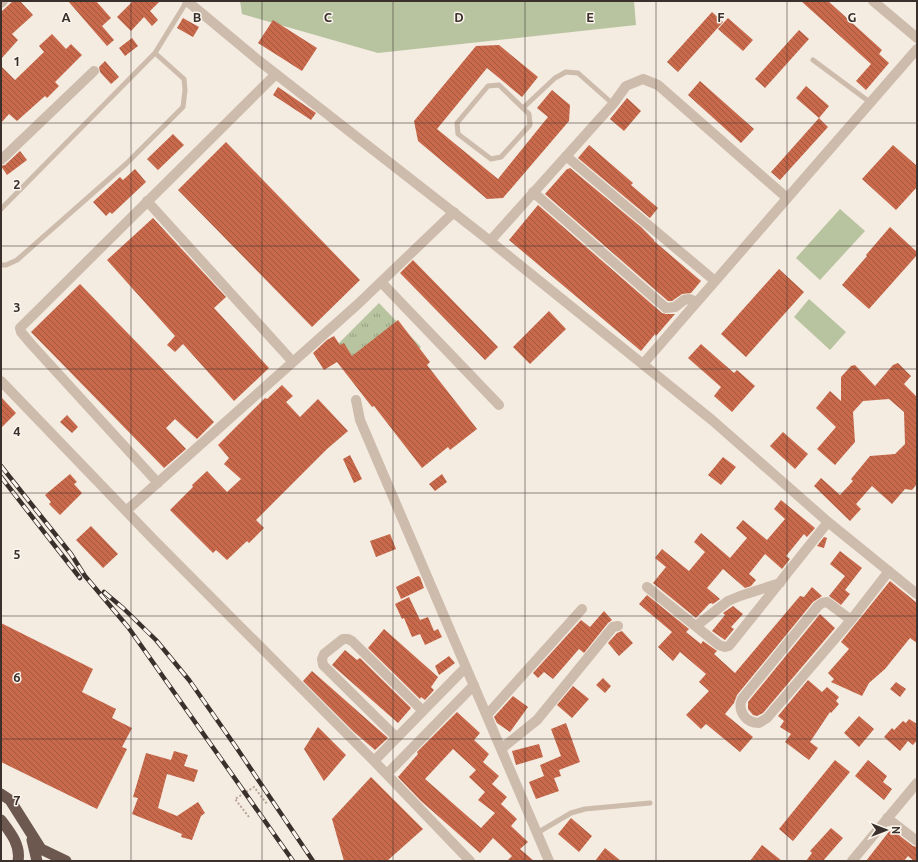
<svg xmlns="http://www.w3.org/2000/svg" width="918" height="862" font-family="Ubuntu,sans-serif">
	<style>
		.grass { fill: url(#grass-tufts) }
		.pitch { fill: #b8c4a0 }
		.building { fill: url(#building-back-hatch); fill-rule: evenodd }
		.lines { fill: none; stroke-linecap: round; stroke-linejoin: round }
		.path { stroke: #b9a596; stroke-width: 2; stroke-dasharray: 2 2; stroke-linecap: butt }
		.service { stroke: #cdbbac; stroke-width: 5 }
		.minor { stroke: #cdbbac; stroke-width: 10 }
		.tertiary { stroke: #cdbbac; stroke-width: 10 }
		.trunk { stroke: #6c584f; stroke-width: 11 }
		.rail-casing { stroke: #3b302b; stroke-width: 4.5 }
		.rail { stroke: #fbf5ee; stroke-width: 3; stroke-dasharray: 9; stroke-linecap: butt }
		.grid { fill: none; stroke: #3b302b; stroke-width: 1; stroke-opacity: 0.55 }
		.grid-label { font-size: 13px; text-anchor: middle; font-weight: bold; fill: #3b302b; stroke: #fbf5ee; stroke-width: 3; stroke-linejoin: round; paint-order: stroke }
	</style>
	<defs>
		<pattern id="grass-tufts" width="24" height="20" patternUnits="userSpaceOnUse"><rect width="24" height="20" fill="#b8c4a0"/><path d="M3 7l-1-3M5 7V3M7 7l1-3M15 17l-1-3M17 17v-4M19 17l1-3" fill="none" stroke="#97a083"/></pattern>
		<pattern id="building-back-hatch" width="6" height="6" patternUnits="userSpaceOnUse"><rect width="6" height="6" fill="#c8694b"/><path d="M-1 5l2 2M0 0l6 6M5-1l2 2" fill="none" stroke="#a4573f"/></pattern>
	</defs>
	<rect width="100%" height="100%" fill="#f4ebe1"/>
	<path class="grass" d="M379,303L421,347L374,393L332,350Z"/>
	<path class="pitch" d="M240,1H634L636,25L378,53L242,14Z
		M840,209L865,231L820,280L796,258Z
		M809,299L846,332L830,350L794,317Z"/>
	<path class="building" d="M13,1H20L33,15L12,34L18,40L1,59V12Z
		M68,1H96L111,18L102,26L114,40L107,46Z
		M133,1H160L150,11L158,20L152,26L144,17L131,31L117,17Z
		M801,1H828L882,50L879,54L889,63L866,90L856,81L871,64Z
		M712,12L723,22L678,72L667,62Z
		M183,18L199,27L193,37L177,28Z
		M728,18L753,40L743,51L718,29Z
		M273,20L317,48L302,71L258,43Z
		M799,30L809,39L765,88L755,79Z
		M52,34L66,49L71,44L82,55L55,82L59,86L47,98L45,96L17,121L9,114L1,123V66L15,80L44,52L39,46Z
		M132,38L138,46L125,56L119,48Z
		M499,45L538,77L522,97L487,68L437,129L498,179L548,117L537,108L552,90L570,105L569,121L503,198L487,199L418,141L414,121L476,46Z
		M105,61L119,77L111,84L100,72L99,67Z
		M700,81L754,129L741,143L688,95Z
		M806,86L829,106L819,118L796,98Z
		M278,87L316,113L311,120L273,95Z
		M627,98L641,111L624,131L610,119Z
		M819,118L828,127L780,180L771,172Z
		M173,134L184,145L158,170L147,159Z
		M226,142L360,280L312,327L178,190Z
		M589,145L633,183L631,185L658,208L650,218L578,158Z
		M893,145L917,166V187L896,210L862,179Z
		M20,151L27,160L7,175L1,166L5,165Z
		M570,168L641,227L654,240V241L701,281L691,293L682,294L672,301H668L545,194L567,169H568Z
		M135,169L146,182L112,214L110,212L106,216L93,202L120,177L123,180Z
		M538,205L662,313L666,314H675L656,336L655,334L641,351L509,240Z
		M153,218L226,297L214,308L269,368L234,401L183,344L175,352L167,345L175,336L107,260Z
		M890,227L917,252V255L869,309L842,285L867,256L866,255Z
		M413,260L498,347L485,360L400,273Z
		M779,269L804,292L746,357L721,334Z
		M80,284L214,422L197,439L175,419L166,428L186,449L164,468L31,332Z
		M549,311L566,329L530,364L513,347Z
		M398,320L430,362L427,365L477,429L450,450L448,447L422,468L374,406L372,407L337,362L324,370L313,353L327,340L334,336L340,345L344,343L352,356Z
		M701,344L734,373L737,370L755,386L732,412L714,396L721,387L688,358Z
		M898,363L911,376L904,384L917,397V484L912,490L905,489L892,504L872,486L856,504L861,509L850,521L814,486L821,478L840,495L853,481L851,479L870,456L895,454L905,444L904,412L889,399L863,401L853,412L855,442L835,465L817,449L836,427L816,408L830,391L841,401V377L851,366L855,365L875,386L893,365Z
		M282,385L293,396L286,402L300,417L318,399L348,431L327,449L256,520L264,528L249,543L247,541L227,560L216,550L213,553L170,510L193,487L192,485L207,471L227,492L241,479L224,464L229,458L218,445L265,398L267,399Z
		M1,397L16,413L1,428Z
		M67,415L78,427L72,433L60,422Z
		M783,432L808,454L795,469L770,446Z
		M350,455L362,479L354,483L343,459Z
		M723,457L736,467L721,485L708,475Z
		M70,474L77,482L74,484L82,493L60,515L49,504L51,502L45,495Z
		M442,474L447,482L435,491L429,484Z
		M781,500L815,528L807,537L804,534L786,556L790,559L782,569L765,554L749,574L756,580L751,586L745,588L723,569L707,588L720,599L713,604L711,603L709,604L696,618L653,583L666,567L655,558L662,549L689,571L705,552L694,542L701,533L730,558L747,538L736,528L743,520L767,540L785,519L774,509Z
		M91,526L118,554L103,568L76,540Z
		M390,534L396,549L376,557L370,541Z
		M824,537L827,538L824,548L817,546Z
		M840,551L862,568L845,590L850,594L841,605L829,596L845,576L830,564Z
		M418,576L420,577L424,588L401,599L396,587Z
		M890,581L917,603V643L910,638L885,669L869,683L862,696L831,682L834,679L828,673L849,649L841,642Z
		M812,587L822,596L813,602L737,695L734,703L725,714L753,737L740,752L706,724L701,729L686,715L709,691L699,682L706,674L680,652L673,661L658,647L672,632L639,604L647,595L689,629L686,632L701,644L703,641L717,651L714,654L735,673L800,596L804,597Z
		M409,597L420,620L428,617L434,631L438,629L442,637L425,645L420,634L412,637L404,618L402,619L395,604Z
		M733,606L743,614L731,627L734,629L725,640L712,631L725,615L723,613Z
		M604,611L612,620L608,623L584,653L579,649L553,679L544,672L538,678L533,673L581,620L590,627Z
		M820,614L835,628L763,713L757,716L753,715L748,709V702Z
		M1,623L93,669L82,692L116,709L112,718L132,728L122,747L127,749L97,809L1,762Z
		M384,629L438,677L431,687L434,690L425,700L421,697L420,699L368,648Z
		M622,631L633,643L619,656L608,643L617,633Z
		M345,650L357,660L360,658L411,708L398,723L332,665Z
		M449,656L455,663L439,675L435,666Z
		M312,671L388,738L375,750L354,732L303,681Z
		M603,678L611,686L605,693L596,685Z
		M808,680L822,692L827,687L839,697L836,701L839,704L831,713L830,712L810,742L818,748L809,760L785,742L791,734L780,727L784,721L778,716Z
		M896,682L906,689L900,697L890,689Z
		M573,686L589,699L572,718L557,705Z
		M513,696L528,707L510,732L497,723L494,717Z
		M457,712L480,733L474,740L489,754L483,762L499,776L492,784L507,797L501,804L517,819L511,826L528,842L520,849L534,861H507L512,856L493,838L480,853L421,801L398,777L418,754L417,752ZM453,749L476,770L469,777L485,792L478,800L495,813L481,828L425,779Z
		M859,716L874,729L859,747L844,733Z
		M909,719L917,724V740L913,745L908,741L900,751L884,737L892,728L894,730L903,721L906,723Z
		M566,723L580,762L559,770L561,776L554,778L559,791L536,799L529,782L544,776L540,765L561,756L551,729Z
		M318,727L346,755L324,781L304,749Z
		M539,744L543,757L516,765L512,751Z
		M174,751L188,755L184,766L198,770L194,782L167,774L158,808L177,816L198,802L205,813L201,816L192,840L181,837L182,834L132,814L138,798L133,797L146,753L171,760Z
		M835,760L850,772L793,841L779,829Z
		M868,760L887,776L883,782L892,789L884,800L855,776Z
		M371,777L423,829L387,861H344L332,819Z
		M571,818L592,836L579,852L558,834Z
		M831,828L843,838L823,861H806L812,853L810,851Z
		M891,829L913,846L917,847V861H914L908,856L904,861H866Z
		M762,845L782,861H750Z
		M605,848L621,861H595Z"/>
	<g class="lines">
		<path class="path" d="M249,817L235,799L254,787L267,804"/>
		<path class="service" d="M813,60L871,103
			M499,85L529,114L530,125L501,157L491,159L458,134L457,123L488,86Z
			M523,108L555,78L566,72L578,73L613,104
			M1,209L155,53L187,1
			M1,265H6L17,260L126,164L183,107L185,90L184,79L155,53
			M537,833L571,813L585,809L650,803"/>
		<path class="minor" d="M187,1L258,60L490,241L712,420L828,522L917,594
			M1,3L3,1
			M566,156L715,281
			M1,160L94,71
			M533,192L666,308L675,307L684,300L689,299L697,302
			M147,201L293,362
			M490,241L613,104L626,86L643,79L658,85L787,198
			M381,282L499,405
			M643,364L917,49
			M1,381L153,539L374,761L470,861
			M356,400L360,420L549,861
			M158,483L32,345L21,332L20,328L276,74
			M126,511L358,304L454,212
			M647,587L719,645L725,647L729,646L828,522
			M827,602L851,620L767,718L759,723C746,723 737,711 742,699L818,606L822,603Z
			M851,620L889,571
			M696,626L728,601L740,596L780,583
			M487,715L582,609
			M397,738L323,665L322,659L324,654L343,639H348L352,641L423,711
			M501,749L537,720L604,638L613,627L618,626
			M374,761L466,667
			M387,774L474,685
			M887,818L917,841
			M852,861L917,783"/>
		<path class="tertiary" d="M873,1L917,38"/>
		<path class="trunk" d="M1,794L10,800L41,849L66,861
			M1,820C10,832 21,845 18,861
			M32,840L37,861"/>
		<g class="rail-casing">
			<path id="rail" d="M1,466L71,554L85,576L128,627L293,861
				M1,477L80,578
				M104,592L123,608L156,640L189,680L236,747L313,861"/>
		</g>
		<use href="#rail" class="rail"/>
	</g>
	<path class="grid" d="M131,1V861M262,1V861M393,1V861M525,1V861M656,1V861M787,1V861M1,123H917M1,246H917M1,369H917M1,493H917M1,616H917M1,739H917"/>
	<g class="grid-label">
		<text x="66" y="22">A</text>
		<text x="197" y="22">B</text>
		<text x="328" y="22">C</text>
		<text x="459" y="22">D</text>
		<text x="590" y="22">E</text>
		<text x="721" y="22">F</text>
		<text x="852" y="22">G</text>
		<text x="17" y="66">1</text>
		<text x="17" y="189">2</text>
		<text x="17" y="312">3</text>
		<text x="17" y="436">4</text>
		<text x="17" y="559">5</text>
		<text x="17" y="682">6</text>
		<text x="17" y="805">7</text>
	</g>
	<rect width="918" height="862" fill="none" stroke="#3b302b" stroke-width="4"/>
	<g transform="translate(886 830) rotate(90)" stroke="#fbf5ee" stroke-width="3" paint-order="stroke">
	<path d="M0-3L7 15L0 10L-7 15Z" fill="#3b302b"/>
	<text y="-6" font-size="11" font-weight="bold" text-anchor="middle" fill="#3b302b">N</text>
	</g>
</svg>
